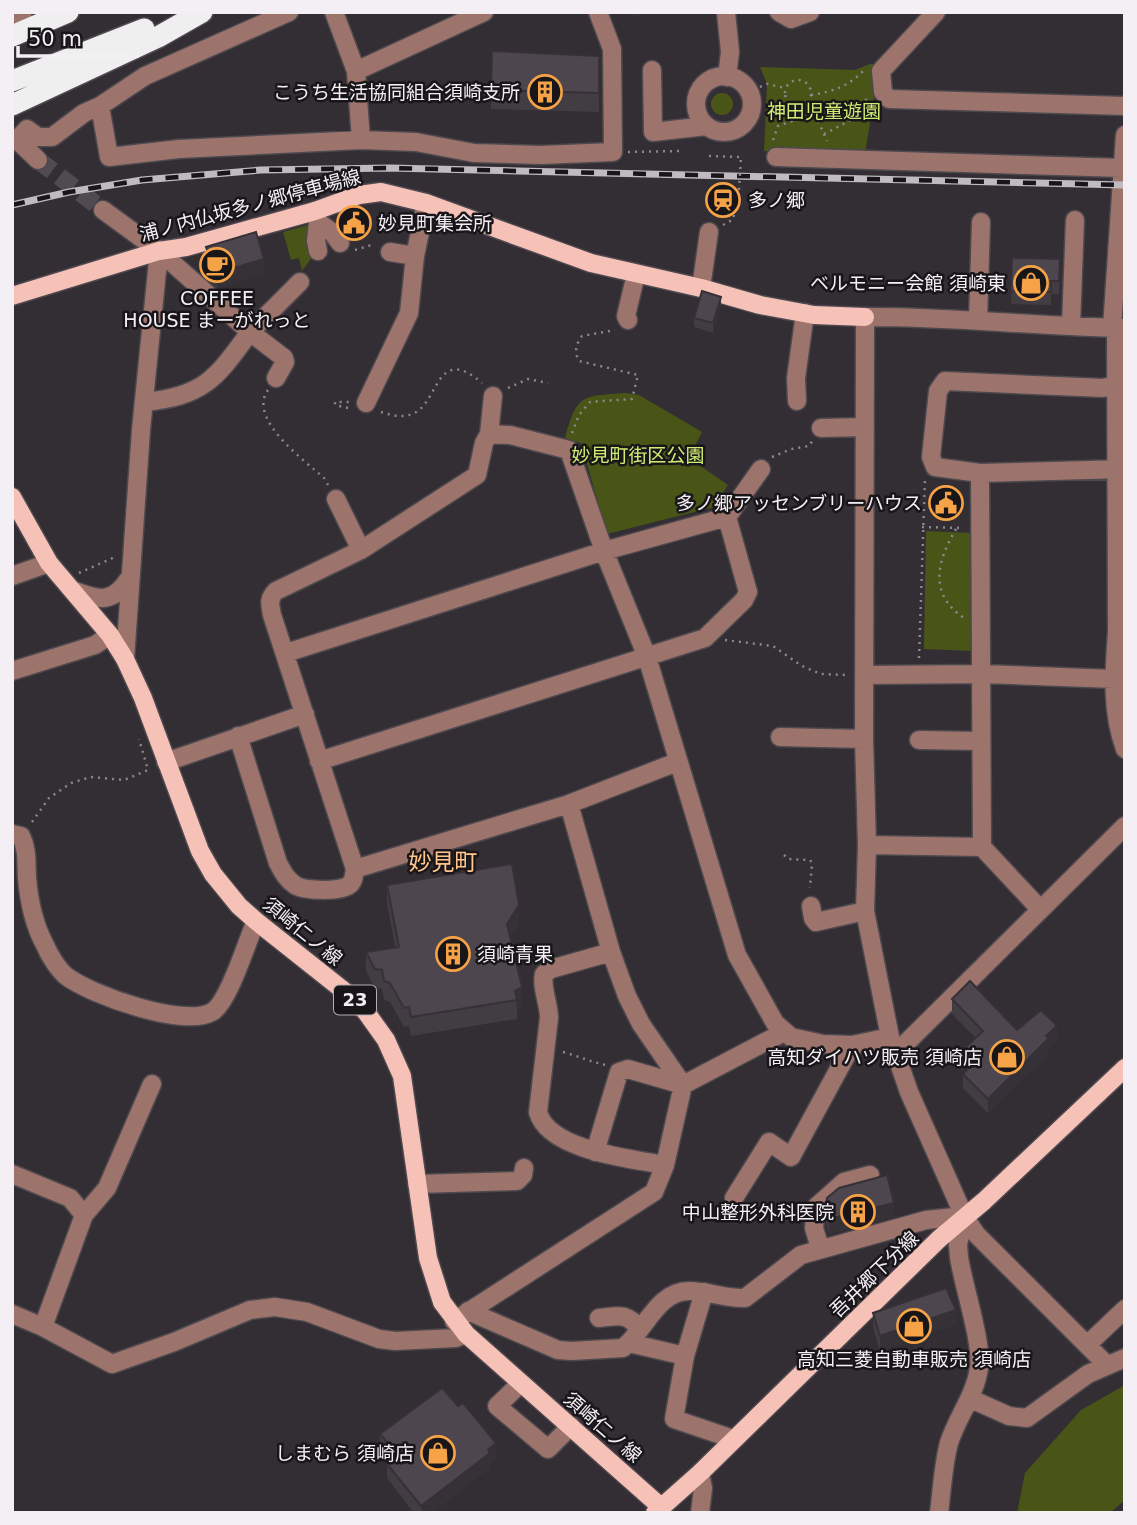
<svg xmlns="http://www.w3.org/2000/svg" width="1137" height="1525" font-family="'DejaVu Sans','Noto Sans JP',sans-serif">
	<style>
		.green { fill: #485517 }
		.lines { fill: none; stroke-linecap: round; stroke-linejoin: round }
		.minor-tunnel { stroke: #504a51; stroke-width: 18; stroke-dasharray: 18 9; stroke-linecap: butt }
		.minor-casing { stroke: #4e484f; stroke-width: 21 }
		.major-casing { stroke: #4e484f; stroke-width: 21 }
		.highway-casing { stroke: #4e484f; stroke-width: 24 }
		.path { stroke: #8d888e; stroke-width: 2.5; stroke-dasharray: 2 5; stroke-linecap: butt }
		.minor { stroke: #9d746b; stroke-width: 18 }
		.major { stroke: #f6c1b7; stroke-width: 18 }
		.highway { stroke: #efefef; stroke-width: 21 }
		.rail-casing { stroke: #c0bbc1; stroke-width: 7 }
		.rail { stroke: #19161a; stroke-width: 4.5; stroke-dasharray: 13; stroke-linecap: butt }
		.path-bridge { stroke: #8d888e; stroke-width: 2.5; stroke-dasharray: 2 5; stroke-linecap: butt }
		.wall { fill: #423c43 }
		.shaded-wall { fill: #363137 }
		.building { fill: #4d464e; stroke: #363137; stroke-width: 2 }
		.labels { text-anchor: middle; stroke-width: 5; stroke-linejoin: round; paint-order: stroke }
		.shield { fill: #19161a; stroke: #b2aeb3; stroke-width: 2 }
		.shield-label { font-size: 18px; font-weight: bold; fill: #f3eff4 }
		.poi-label { font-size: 19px; fill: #f3eff4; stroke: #19161a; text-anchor: end }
		.park-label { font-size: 19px; fill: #cfed73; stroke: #19161a }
		.street-label { font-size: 19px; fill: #f3eff4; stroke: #19161a }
		.quarter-label { font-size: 23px; fill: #ffc58a; stroke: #19161a }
	</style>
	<rect width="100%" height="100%" fill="#332d34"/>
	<path class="green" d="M870,64H876L874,98L865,154L764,151L767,84L760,67L855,70Z
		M711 104a11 11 0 1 1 22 0a11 11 0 1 1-22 0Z
		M315,223L313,256L302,271L299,258L291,260L283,232Z
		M626,393L639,395L702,432L689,458L728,485L714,507L607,534L581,443L565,438C577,393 583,396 626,393Z
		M926,531L973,533L972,651L924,649Z
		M1125,1385V1500L1110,1513H1017L1025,1473L1081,1410Z"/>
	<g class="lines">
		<path class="minor-tunnel" d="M38,160L103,210"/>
		<g class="minor-casing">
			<path id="minor" d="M18,12L30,29
				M334,12L356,71L361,140
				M726,12L730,52L727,77
				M779,12L791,19L810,12
				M936,12L881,71L883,92L889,99L1125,106
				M652,70L653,132L707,126
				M356,71L484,12
				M696 104a28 28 0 1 1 56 0a28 28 0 1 1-56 0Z
				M100,106L109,157L179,149L361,140L416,142L474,153L541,155L613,152L612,49L598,12
				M776,157L1122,168
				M38,160L17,140L27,129L38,137H52L84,113L100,106L145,76L289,12
				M103,210L159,251L250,332C216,378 205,396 144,402
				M315,211L318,222L332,232L340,243
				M318,222L316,241L318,251
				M390,252L415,256
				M701,288L709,232
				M628,320L626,316L636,274
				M978,321L981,222
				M1071,326L1075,220
				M1112,328L1125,135
				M1116,328L1117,632C1114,672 1111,711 1125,749
				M276,378L285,362L284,358L250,332L300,282
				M797,401L796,378L805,313
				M366,403L409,313L415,256L426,203
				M821,428L865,427
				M489,434L493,396
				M980,473L935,467L931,457L938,391L945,381L1103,388L1116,384
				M336,499L361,550
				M12,576L49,563
				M72,590C100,601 113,604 130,577
				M286,653L604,551L727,517
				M125,659L141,430L159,251
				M12,671L95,645L110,635
				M866,675L982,674L1114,679
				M238,736L278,863C283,872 286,879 295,885C304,891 341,892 349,885C354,882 354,874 355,869
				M780,737L864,739
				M919,740L980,741
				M319,761L705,638L744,600L748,592L727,517L761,469
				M166,762L305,714
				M677,762L569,804L355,869L272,615C270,604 268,599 276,591L361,550L477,475L484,443L489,434L510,435L569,450L604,551L647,657L737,955L775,1023L791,1037L823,1044L852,1045L890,1037
				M12,834L21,836C28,850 26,864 27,878C29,901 34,925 45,945C49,955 58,969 66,976C91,995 184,1028 212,1012C229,1002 247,941 256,921
				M867,845L865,911L890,1037L909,1092L964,1216L976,1234L1107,1365
				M982,847L867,845L864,739L865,317C952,316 1038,327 1125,328
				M811,906L813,918L816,922L865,911
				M1040,909L982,847L980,473L1125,469
				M611,952L551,969L544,974C541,988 549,1003 549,1018L538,1112C548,1150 631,1159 665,1165
				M896,1053L1125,826
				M595,1152L619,1072L628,1069L683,1085L784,1032
				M12,1174L70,1198L84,1215
				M417,1184L517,1181L523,1175L524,1168
				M734,1198L769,1142L791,1157L852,1045
				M820,1248L814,1228L816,1207L844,1182L870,1175
				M704,1292L685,1356L674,1419L733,1439
				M468,1311L558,1350L572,1351L623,1348C645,1331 657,1291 689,1291C708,1291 726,1299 745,1298L801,1255L926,1220L964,1216
				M12,1314L43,1327L112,1364L174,1342L250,1310L275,1307L307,1312L379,1339L395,1341L456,1338L466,1334
				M599,1318C618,1316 626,1312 639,1328
				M454,1321L654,1192L665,1165L683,1085L641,1024L627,996L611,952L569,804
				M43,1327L84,1215L107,1188L152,1084
				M629,1343L685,1356
				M1087,1345L1125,1309
				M520,1384L497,1406L548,1449L571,1426
				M971,1399L1009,1416L1027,1418L1088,1374L1125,1358
				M700,1513L703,1488L700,1473
				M939,1513C942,1490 943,1465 949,1443C957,1417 975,1396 979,1368C983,1344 963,1285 959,1257L958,1245L964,1216"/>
		</g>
		<g class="major-casing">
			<path id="major" d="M12,296L159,251L186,247L315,211L359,195L381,192L426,203L591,263L701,288L760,305L814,315L865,317
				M12,497L49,563L110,635L125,659L143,698L200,851L213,874L239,906L256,921L353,998L366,1012L386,1040L402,1076L428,1258L442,1302L466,1334L661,1507
				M655,1513L700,1473L939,1239L984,1201L1125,1068"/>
		</g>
		<g class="highway-casing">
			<path id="highway" d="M12,36L68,12
				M12,81L144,29
				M12,105L158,37L202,12"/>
		</g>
		<path class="path" d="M785 93a13 13 0 1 1 26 0a13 13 0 1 1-26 0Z
			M760,87L767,84L785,88
			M811,95C832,92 849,86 863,71
			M806,104L820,125L827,141
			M824,134L851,120L857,105L869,98
			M773,140L778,126L792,121L793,105
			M628,152L680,151
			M723,225L732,220
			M355,250L375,244
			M508,388L528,379L548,383
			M268,390C247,419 304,460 324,478L328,485
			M348,408L335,405V402H351
			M381,412C393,416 406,419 418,411C439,395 439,346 482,383
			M572,433L579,415L590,402L632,399L638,375L579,361C574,352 576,344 582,336L615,330
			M772,457L791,449L809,446L813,440
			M922,527L964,528
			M956,529C937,561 928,594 964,618
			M79,573L115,557
			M725,640L773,646L802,666L821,674L847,675
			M919,658L925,479
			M32,822L49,798L71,783L91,777L124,780L148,770L139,739
			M784,855L788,859L810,860L812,863L810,888
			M563,1052C578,1056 591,1062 606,1065"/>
		<use href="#minor" class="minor"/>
		<use href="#major" class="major"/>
		<use href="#highway" class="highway"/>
		<g class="rail-casing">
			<path id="rail" d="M12,205L69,192L142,180L261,170L390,168L1125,185"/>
		</g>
		<use href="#rail" class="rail"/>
		<path class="path-bridge" d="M709,156L741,157L738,206L732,220"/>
	</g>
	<path class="wall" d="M492,51L599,56V112L491,109Z
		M206,247L264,273L217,288L213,284L206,261Z
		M1012,258L1060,272L1059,294H1051V305L1011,304Z
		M721,306L713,333L694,327V318Z
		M387,885L519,924L510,937L522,1006L517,1009V1019L411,1036L409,1026L404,1027L390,1002L384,1000L382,989L375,988L366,971V952L395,947L387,904Z
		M952,999L1017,1030L1057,1040L1049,1048V1053L988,1113L963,1088V1074L971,1066L966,1061V1047L976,1038L952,1014Z
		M826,1207L894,1217L829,1234L826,1222Z
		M873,1313L956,1324L880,1351L873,1327Z
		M380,1434L496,1458L490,1464V1468L431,1513H414L387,1478V1464L391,1461L380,1449Z"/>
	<path class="shaded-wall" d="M631,12H650L631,18Z
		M264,259V273L217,288V273Z
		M721,297V306L713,333V323Z
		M519,905V924L507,943V924Z
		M522,987V1006L517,1009L515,991Z
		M1057,1026V1040L1049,1048V1053L988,1113V1099L1046,1036Z
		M894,1203V1217L829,1234V1219Z
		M956,1310V1324L880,1351V1336Z
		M496,1443V1458L490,1464V1468L431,1513H421V1506Z"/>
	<path class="building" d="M492,51L599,56V93L491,90Z
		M256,232L264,259L217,273L213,269L206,247Z
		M1012,258L1060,259L1059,281H1051V292L1011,291Z
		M702,291L721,297L713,323L694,318Z
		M512,864L519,905L507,924L522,987L515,991L517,1000L411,1017L409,1007L404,1008L390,983L384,981L382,970L375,969L366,952L399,947L387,885Z
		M970,981L1017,1030L1041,1010L1057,1026L1046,1036L1049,1038L988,1099L963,1074L978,1059L966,1047L983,1031L952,999Z
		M887,1175L894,1203L829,1219L826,1207L827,1198L839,1188Z
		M946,1288L956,1310L880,1336L873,1313Z
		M442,1388L458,1406L463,1403L496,1443L488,1450L490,1453L421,1506L387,1464L398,1455L380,1434Z"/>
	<defs>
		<g id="building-ring" transform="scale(1.75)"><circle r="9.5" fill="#19161a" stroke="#f5a346" stroke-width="1.5"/><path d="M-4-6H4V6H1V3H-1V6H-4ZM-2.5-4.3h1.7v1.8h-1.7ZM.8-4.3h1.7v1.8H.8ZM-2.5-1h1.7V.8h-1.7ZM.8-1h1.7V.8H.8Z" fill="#f5a346"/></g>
		<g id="station-ring" transform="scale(1.75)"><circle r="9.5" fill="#19161a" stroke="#f5a346" stroke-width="1.5"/><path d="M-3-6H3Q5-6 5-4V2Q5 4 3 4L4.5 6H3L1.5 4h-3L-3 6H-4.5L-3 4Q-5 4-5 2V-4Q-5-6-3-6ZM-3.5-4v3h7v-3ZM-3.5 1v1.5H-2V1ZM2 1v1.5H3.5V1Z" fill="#f5a346"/></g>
		<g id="civic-ring" transform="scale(1.75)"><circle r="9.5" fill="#19161a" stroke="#f5a346" stroke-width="1.5"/><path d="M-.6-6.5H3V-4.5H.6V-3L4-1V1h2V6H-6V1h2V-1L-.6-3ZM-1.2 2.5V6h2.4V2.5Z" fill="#f5a346"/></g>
		<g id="cafe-ring" transform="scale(1.75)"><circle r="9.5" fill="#19161a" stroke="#f5a346" stroke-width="1.5"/><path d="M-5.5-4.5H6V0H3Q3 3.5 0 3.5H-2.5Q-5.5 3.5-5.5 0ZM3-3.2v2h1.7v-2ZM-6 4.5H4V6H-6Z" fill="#f5a346"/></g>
		<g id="shop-ring" transform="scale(1.75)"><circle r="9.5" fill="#19161a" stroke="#f5a346" stroke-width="1.5"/><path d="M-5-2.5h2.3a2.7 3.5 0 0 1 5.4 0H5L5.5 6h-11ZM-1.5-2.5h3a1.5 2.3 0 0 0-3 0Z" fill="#f5a346"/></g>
	</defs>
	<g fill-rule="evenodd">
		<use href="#building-ring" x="545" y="92"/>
		<use href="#station-ring" x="723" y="200"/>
		<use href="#civic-ring" x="354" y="223"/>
		<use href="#cafe-ring" x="217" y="265"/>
		<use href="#shop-ring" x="1031" y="283"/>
		<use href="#civic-ring" x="946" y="503"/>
		<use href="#building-ring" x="453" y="954"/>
		<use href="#shop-ring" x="1007" y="1057"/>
		<use href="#building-ring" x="858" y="1212"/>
		<use href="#shop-ring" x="914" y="1326"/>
		<use href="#shop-ring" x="438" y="1453"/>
	</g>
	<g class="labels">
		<rect class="shield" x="334" y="985.5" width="42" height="29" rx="5"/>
		<g class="shield-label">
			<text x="355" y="1006">23</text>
		</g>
		<g class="poi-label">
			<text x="520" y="99">こうち生活協同組合須崎支所</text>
			<text x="748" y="207" text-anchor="start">多ノ郷</text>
			<text x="378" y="230" text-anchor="start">妙見町集会所</text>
			<text x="1006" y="290">ベルモニー会館 須崎東</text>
			<text x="217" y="305" text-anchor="middle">COFFEE<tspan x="217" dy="22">HOUSE まーがれっと</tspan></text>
			<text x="922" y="510">多ノ郷アッセンブリーハウス</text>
			<text x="477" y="961" text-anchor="start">須崎青果</text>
			<text x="982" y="1064">高知ダイハツ販売 須崎店</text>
			<text x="834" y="1219">中山整形外科医院</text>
			<text x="914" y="1366" text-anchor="middle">高知三菱自動車販売 須崎店</text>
			<text x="414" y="1460">しまむら 須崎店</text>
		</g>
		<g class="park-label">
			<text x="824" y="118">神田児童遊園</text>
			<text x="638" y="462">妙見町街区公園</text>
		</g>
		<g class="street-label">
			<text transform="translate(250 205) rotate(-15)" y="7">浦ノ内仏坂多ノ郷停車場線</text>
			<text transform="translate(303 931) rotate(39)" y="7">須崎仁ノ線</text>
			<text transform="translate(874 1274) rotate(-44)" y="7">吾井郷下分線</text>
			<text transform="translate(603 1427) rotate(41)" y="7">須崎仁ノ線</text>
		</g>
		<g class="quarter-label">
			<text x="443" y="870">妙見町</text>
		</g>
	</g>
	<rect width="1137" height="1525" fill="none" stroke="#f3eff4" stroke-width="28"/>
	<path d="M18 46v10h119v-10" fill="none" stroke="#f3eff4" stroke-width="3.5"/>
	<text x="28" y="46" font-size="21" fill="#f3eff4" stroke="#19161a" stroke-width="5" paint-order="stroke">50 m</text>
</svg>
